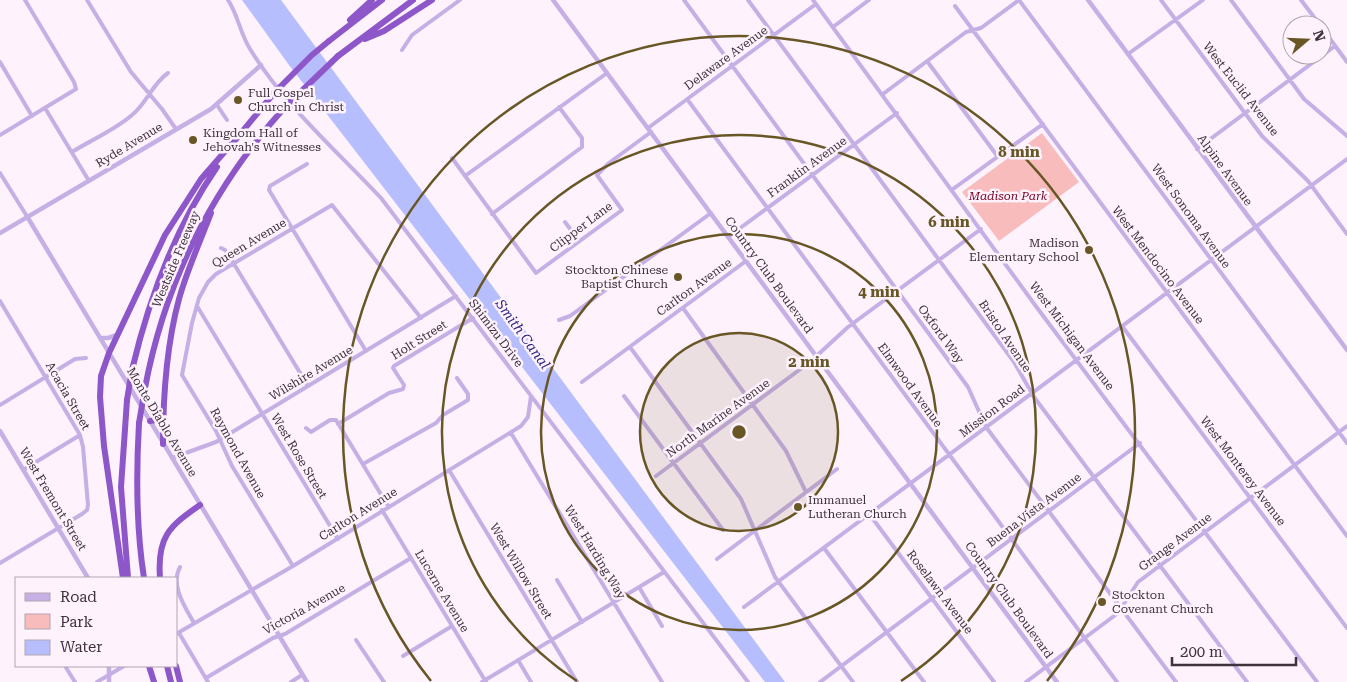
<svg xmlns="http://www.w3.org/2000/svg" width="1347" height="682" font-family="'Roboto Serif',serif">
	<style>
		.green { fill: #f9bcbd }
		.water { fill: #b7befe }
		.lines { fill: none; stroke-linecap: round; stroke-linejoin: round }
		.minor { stroke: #c5afe5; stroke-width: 4 }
		.tertiary { stroke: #c5afe5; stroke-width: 4.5 }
		.motorway { stroke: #8d57c9; stroke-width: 6 }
		.motorway-bridge { stroke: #8d57c9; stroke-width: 6 }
		.ring { fill: none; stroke: #685725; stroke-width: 2.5 }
		.poi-dot { fill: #685725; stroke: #fef2fd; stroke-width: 2 }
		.labels { text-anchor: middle; stroke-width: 5; stroke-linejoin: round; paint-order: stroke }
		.street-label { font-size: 12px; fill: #3e323d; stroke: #fef2fd }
		.poi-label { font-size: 12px; fill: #3e323d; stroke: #fef2fd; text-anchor: start }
		.park-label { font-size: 12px; font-style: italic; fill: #770321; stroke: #fef2fd }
		.water-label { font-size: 14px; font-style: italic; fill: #2e277f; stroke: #fef2fd }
		.centre { fill: #685725; stroke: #fef2fd; stroke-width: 2.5 }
		.ring-label { font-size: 15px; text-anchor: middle; font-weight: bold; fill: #685725; stroke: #fef2fd; stroke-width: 5; stroke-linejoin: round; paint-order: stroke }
	</style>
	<rect width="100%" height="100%" fill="#fef2fd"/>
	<path class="green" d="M1042,133L1079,182L999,241L962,192Z"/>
	<path class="water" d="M242,0H281L785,682H765L289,65Z"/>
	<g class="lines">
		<path class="minor" d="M87,0L131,72L162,109L176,129
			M228,0C238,15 240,33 250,49C285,106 336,150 381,198L748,682
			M684,0L968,387L986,427L1176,682
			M748,0L1014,362L1034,397L1247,682
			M813,0L1035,305L1317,682
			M1019,0L1347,443
			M1161,0L1262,136L1308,181L1347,234
			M1231,0L1304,99L1347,136
			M1301,0L1320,25
			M955,6L1347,536
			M833,27L869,0
			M1322,28L1347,62
			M402,50L412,35L460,0
			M1128,54L1203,0
			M927,61L998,157
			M0,62L32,116
			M883,94L966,32L981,28L1019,0
			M687,99L1117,682
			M217,105L227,120
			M45,108L89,181
			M648,128L816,4
			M0,135L76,89L74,82L25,0
			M1197,149L1335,46
			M72,152C91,140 115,130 132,115C147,103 152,84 168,73
			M452,158L536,273L622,210L597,175L609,163L651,132
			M307,164L270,186L269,190L366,351
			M0,173L28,218
			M465,176L607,73
			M953,189L1043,124
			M492,214L582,147V138L559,107
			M565,222L579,241
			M728,237L897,113
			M221,248L225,250L234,264L308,386
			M0,301L80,435L83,447L88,505L87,510L82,514L0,563
			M197,306L338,539
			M683,308L786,451L806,492
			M559,320L570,316L711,213
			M1122,326L1347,628
			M630,347L741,499L775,577L853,682
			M582,382L746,261
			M624,396L723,530
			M0,405L75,359L86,358
			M338,424L389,393L403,389L404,385L393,368L394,366L473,318
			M306,428L311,432L330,420H336L388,506
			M511,433L662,682
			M172,458L216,442L456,296
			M363,464L436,423L443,415L468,400V394L457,378
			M23,470L80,435
			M449,470L577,682
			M656,476L810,362L848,327L981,229
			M382,510L486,682
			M870,515L994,682
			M824,548L924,682
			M717,559L837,469
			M293,566L232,466L216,431L182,375L192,323L199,298L208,282L216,274L332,205L421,318
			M180,567C170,585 185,607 194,623
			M557,580L582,622
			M639,587L662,626
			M744,607L1347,159
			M179,633L208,682
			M176,634L293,566L521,426L528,417L531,396
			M356,640L384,682
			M403,656L452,626
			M518,660L531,682
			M65,666L75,682
			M206,678L273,638L285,634L411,558
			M97,682L124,666
			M291,682L302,675
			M482,682L664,572
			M820,682L1140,443
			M1026,682L1118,613L1138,582L1347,426"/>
		<path class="tertiary" d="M553,0L1057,682
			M1088,0L1347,350
			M28,218L307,682
			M0,233L211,109L261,65
			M100,338H108L117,335
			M0,431L88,578
			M109,666V682"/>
		<path class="motorway" d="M350,20L372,0
			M365,39L384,31L432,0
			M329,41L382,0
			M338,56L413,0
			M232,144L274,93
			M132,370C149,298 175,228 217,167
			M145,388C165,282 213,187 285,107
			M127,400L121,487L128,578
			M150,421L156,420L163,412
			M139,423C136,475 136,527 144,578
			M163,444C163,395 166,347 179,299C187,270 200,242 211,213
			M123,578L104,446L100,397L101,376L109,353L165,235L201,179L234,141
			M160,578C157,538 168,527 200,505
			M149,666L154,682
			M167,666L171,682
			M176,666L180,682"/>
		<path class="motorway-bridge" d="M274,93L312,55L329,41
			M285,107L338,56
			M127,400L132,370
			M139,423L145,388"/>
	</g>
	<circle cx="739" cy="432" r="99" fill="#685725" fill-opacity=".12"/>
	<g class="ring">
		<circle cx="739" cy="432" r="99"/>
		<circle cx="739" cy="432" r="198"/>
		<path d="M577 681A297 297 0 1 1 901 681"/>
		<path d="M431 681A396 396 0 1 1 1047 681"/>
	</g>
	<g class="poi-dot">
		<circle cx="238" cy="100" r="5"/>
		<circle cx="193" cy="140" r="5"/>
		<circle cx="1089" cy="250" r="5"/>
		<circle cx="678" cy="277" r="5"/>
		<circle cx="798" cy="507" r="5"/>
		<circle cx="1102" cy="602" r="5"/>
	</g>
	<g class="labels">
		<g class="street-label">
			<text transform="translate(726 58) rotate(-36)" y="4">Delaware Avenue</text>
			<text transform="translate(1241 89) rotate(52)" y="4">West Euclid Avenue</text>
			<text transform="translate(129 145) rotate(-31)" y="4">Ryde Avenue</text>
			<text transform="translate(807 167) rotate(-36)" y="4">Franklin Avenue</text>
			<text transform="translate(1225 170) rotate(54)" y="4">Alpine Avenue</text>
			<text transform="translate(1191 216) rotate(54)" y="4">West Sonoma Avenue</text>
			<text transform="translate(581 227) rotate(-37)" y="4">Clipper Lane</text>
			<text transform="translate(249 243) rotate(-31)" y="4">Queen Avenue</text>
			<text transform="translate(176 259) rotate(-67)" y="4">Westside Freeway</text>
			<text transform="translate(1158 265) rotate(53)" y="4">West Mendocino Avenue</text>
			<text transform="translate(769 275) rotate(54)" y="4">Country Club Boulevard</text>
			<text transform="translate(694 287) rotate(-36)" y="4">Carlton Avenue</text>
			<text transform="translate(496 333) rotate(53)" y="4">Shimizu Drive</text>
			<text transform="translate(941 334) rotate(54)" y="4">Oxford Way</text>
			<text transform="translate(1005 336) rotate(56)" y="4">Bristol Avenue</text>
			<text transform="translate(1072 336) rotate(53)" y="4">West Michigan Avenue</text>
			<text transform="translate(419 340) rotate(-32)" y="4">Holt Street</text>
			<text transform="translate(311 373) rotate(-31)" y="4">Wilshire Avenue</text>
			<text transform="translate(910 385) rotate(54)" y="4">Elmwood Avenue</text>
			<text transform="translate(68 396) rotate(60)" y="4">Acacia Street</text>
			<text transform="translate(992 411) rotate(-37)" y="4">Mission Road</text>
			<text transform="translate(718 418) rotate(-36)" y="4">North Marine Avenue</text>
			<text transform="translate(162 422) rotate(59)" y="4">Monte Diablo Avenue</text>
			<text transform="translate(238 453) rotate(61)" y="4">Raymond Avenue</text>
			<text transform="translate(299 456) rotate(59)" y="4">West Rose Street</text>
			<text transform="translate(1243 471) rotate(53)" y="4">West Monterey Avenue</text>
			<text transform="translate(53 499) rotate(59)" y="4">West Fremont Street</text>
			<text transform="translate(1034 510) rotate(-37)" y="4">Buena Vista Avenue</text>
			<text transform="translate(358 514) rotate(-32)" y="4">Carlton Avenue</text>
			<text transform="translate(1175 542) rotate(-37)" y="4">Grange Avenue</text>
			<text transform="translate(595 552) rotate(59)" y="4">West Harding Way</text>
			<text transform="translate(521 571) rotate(59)" y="4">West Willow Street</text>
			<text transform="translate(442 591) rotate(59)" y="4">Lucerne Avenue</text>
			<text transform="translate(940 592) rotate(53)" y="4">Roselawn Avenue</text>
			<text transform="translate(1009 600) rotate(54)" y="4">Country Club Boulevard</text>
			<text transform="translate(304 609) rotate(-29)" y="4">Victoria Avenue</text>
		</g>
		<g class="poi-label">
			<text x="248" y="97">Full Gospel<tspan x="248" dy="14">Church in Christ</tspan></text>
			<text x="203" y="137">Kingdom Hall of<tspan x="203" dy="14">Jehovah's Witnesses</tspan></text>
			<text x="1079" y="247" text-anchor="end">Madison<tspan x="1079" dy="14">Elementary School</tspan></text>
			<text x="668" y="274" text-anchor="end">Stockton Chinese<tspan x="668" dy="14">Baptist Church</tspan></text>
			<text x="808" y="504">Immanuel<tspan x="808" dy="14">Lutheran Church</tspan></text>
			<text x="1112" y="599">Stockton<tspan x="1112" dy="14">Covenant Church</tspan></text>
		</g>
		<g class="park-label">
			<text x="1008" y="200">Madison Park</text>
		</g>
		<g class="water-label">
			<text transform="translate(523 334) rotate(54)" y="5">Smith Canal</text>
		</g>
	</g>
	<circle cx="739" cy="432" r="8" class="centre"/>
	<g class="ring-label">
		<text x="1019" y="157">8 min</text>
		<text x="949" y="227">6 min</text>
		<text x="879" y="297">4 min</text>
		<text x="809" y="367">2 min</text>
	</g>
	<rect x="15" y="577" width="162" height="90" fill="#fef2fd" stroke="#b1a5b0"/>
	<rect x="25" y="593" width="25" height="8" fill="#c5afe5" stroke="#b1a5b0"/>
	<text x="60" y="602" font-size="15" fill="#3e323d">Road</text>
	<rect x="25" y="614" width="25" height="15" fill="#f9bcbd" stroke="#b1a5b0"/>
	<text x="60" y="627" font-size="15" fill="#3e323d">Park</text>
	<rect x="25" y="640" width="25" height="15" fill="#b7befe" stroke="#b1a5b0"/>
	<text x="60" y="652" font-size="15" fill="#3e323d">Water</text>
	<g transform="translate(1307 40) rotate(71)"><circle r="24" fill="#fef2fd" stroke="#b1a5b0"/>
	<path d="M0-4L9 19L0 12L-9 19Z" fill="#685725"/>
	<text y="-8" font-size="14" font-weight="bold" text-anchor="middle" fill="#3e323d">N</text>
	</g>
	<path d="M1172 657v8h124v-8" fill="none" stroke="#3e323d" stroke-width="2.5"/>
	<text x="1180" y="657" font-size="15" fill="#3e323d" stroke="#fef2fd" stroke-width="4" paint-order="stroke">200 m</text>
</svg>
